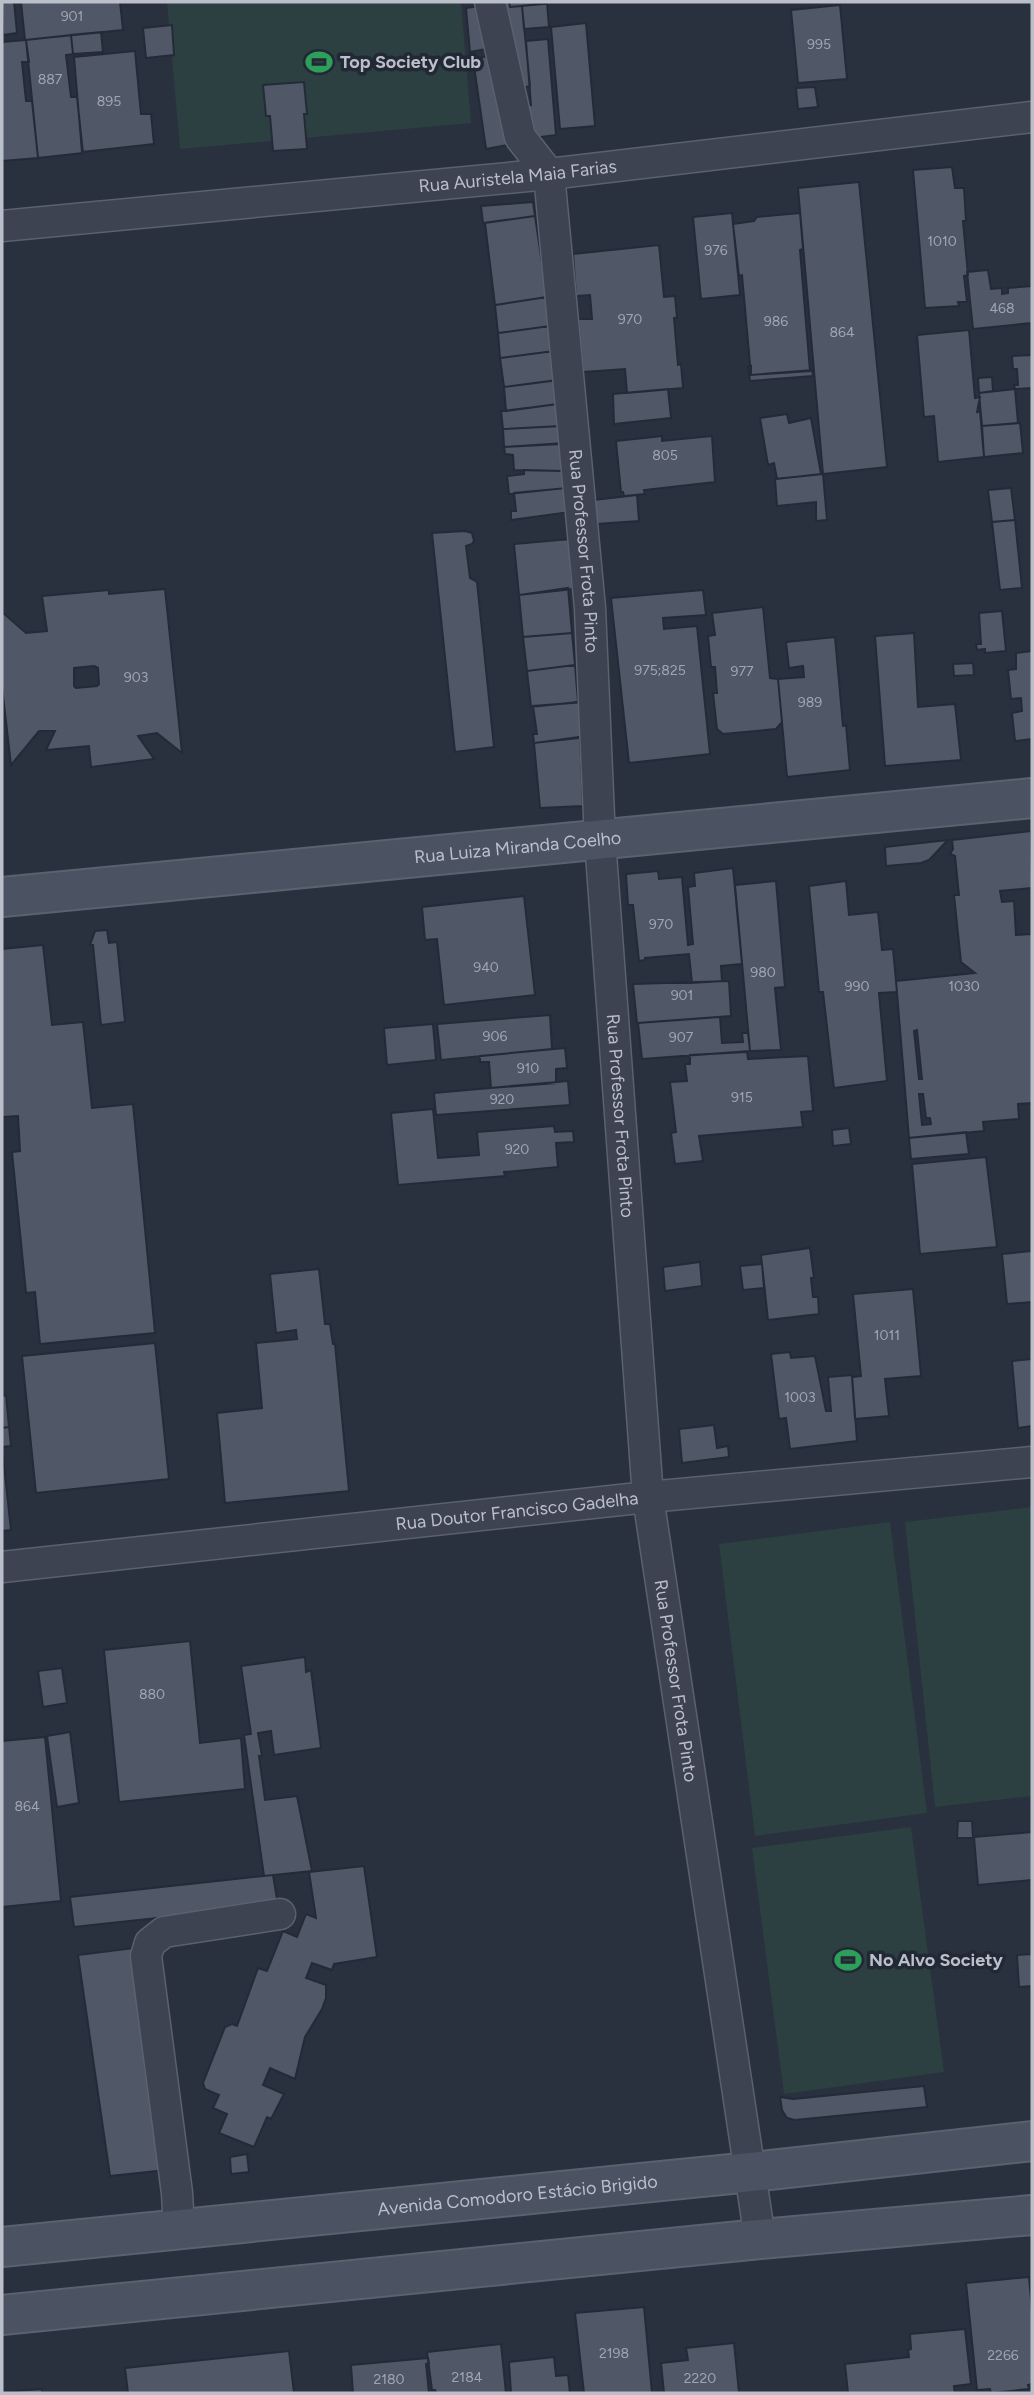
<svg xmlns="http://www.w3.org/2000/svg" width="1034" height="2395" font-family="Figtree,sans-serif">
	<style>
		.green { fill: #2c3f41 }
		.building { fill: #505868; stroke: #242a37; stroke-width: 2; fill-rule: evenodd }
		.lines { fill: none; stroke-linecap: round; stroke-linejoin: round }
		.street-casing { stroke: #5b616d; stroke-width: 33 }
		.secondary-casing { stroke: #5b616d; stroke-width: 42 }
		.street { stroke: #3d4350; stroke-width: 30 }
		.secondary { stroke: #4b5262; stroke-width: 38 }
		.labels { text-anchor: middle; stroke-width: 7; stroke-linejoin: round; paint-order: stroke }
		.number-label { font-size: 14px; fill: #a0a5b2 }
		.poi-label { font-size: 18px; font-weight: bold; fill: #babfca; stroke: #222835; text-anchor: start }
		.street-label { font-size: 18px; fill: #babfca; stroke: #222835 }
	</style>
	<rect width="100%" height="100%" fill="#29313f"/>
	<path class="green" d="M167,2H461L471,123L180,149Z
		M1032,1507V1796L935,1807L905,1522Z
		M890,1522L927,1813L755,1836L719,1544Z
		M911,1827L944,2072L784,2094L752,1848Z"/>
	<path class="building" d="M2,2H14L17,33L3,35Z
		M21,2H120L123,30L25,40Z
		M501,2H509L510,7L522,6L530,86L515,90Z
		M509,2H544L545,4L510,7Z
		M547,3L549,27L524,29L522,6Z
		M488,5L497,47L470,52L466,8Z
		M840,5L847,79L798,83L791,10Z
		M586,23L595,126L560,129L551,27Z
		M172,25L174,55L146,58L143,28Z
		M101,32L103,52L73,54L71,35Z
		M71,35L73,54L66,55L71,97H77L83,153L38,158L26,40Z
		M548,39L556,135L533,138L528,104L531,105L526,41Z
		M26,40L29,62H22L26,101H32L38,158L2,161V42Z
		M135,51L141,114H151L154,144L82,152L74,57Z
		M494,55L513,144L486,149L473,59Z
		M304,82L307,114H304L307,149L273,151L270,116H266L263,85Z
		M815,87L818,107L798,109L796,88Z
		M952,167L955,188H964L966,221H963L968,275L964,276L967,302H958L959,306L925,308L913,170Z
		M859,182L887,467L823,474L798,188Z
		M533,202L535,216L483,223L481,206Z
		M732,213L740,295L701,299L693,217Z
		M800,213L803,249L800,250L810,371L751,375L742,275L739,276L733,224L754,221L757,217Z
		M535,216L547,297L495,305L485,223Z
		M659,245L664,297L675,296L677,318H674L678,365L681,364L683,388L627,393L625,369L583,372L578,319H592L590,295L576,296L573,254Z
		M988,270L991,289L1002,288V294L1008,293V288L1032,286V323L973,329L967,272Z
		M547,297L550,326L498,333L495,305Z
		M550,326L554,351L500,358L498,333Z
		M969,330L975,398L980,397L977,412L980,411L984,457L938,462L934,416L924,417L917,335Z
		M554,351L557,380L504,387L500,358Z
		M1032,355V388L1015,389L1014,385H1018L1017,369H1013L1012,356Z
		M751,366V375L812,370L813,376L750,381L748,367Z
		M992,377L993,391L979,393L978,378Z
		M559,380L557,404L506,411L504,387Z
		M668,389L671,418L614,424L613,394Z
		M1015,389L1018,423L982,426L979,393Z
		M559,404L561,426L503,429L501,411Z
		M787,414L789,423L811,418L821,474L777,479L774,463L768,465L760,418Z
		M1020,423L1023,453L984,457L982,426Z
		M563,426L565,443L504,447L503,429Z
		M662,436V441L712,436L715,482L644,490L645,494L624,496L623,492H621L616,441Z
		M561,444L562,471L514,470L513,455L505,454L504,447Z
		M524,470L562,471L567,488L509,494L507,476L524,474Z
		M823,474L827,520L816,521V502L777,506L775,479Z
		M567,488L570,512L511,520V511H516L514,493Z
		M1011,488L1015,520L992,522L988,490Z
		M637,495L639,521L596,524L594,500Z
		M1015,520L1022,588L1000,590L992,522Z
		M465,531L472,533L474,541L472,544L466,546L470,578L477,582L494,747L455,752L432,533Z
		M571,539L574,570H571L573,589L519,595L514,544Z
		M568,588L572,633L523,637L519,595Z
		M165,589L182,753L157,733L138,736L154,759L91,767L89,746L46,750L55,731H39L11,765L2,687V612L26,633L47,631L42,596L109,590V594ZM94,666L98,668L99,684L97,686L76,688L74,686V668Z
		M703,590L706,615L663,618L664,629L697,626L710,754L629,763L611,598Z
		M763,607L770,678L778,679L782,722L776,729L723,734L717,729L713,693H717L715,667H711L708,636L715,635L712,613Z
		M1002,611L1006,651L985,653V649L977,650L976,644H981L979,613Z
		M572,633L575,665L527,671L523,637Z
		M914,633L918,707L955,704L961,760L885,766L875,636Z
		M835,637L843,726L846,725L850,770L787,777L778,679L804,677L803,666L789,668L786,642Z
		M1032,651V739L1015,741L1012,713L1022,711L1021,698L1011,699L1008,670L1016,669V653Z
		M973,663L974,675L954,676L953,664Z
		M575,665L578,702L531,707L527,671Z
		M585,702L587,737L534,743L533,734H537L533,706Z
		M580,737L583,806L540,808L534,743Z
		M1031,831L1032,888L1000,891L1002,902L1014,901L1016,935L1032,934V1103L1018,1104L1019,1119L983,1122L984,1131L909,1138L896,981L975,973L961,962L954,895H959L955,856L950,854L953,849L952,840ZM917,1030L922,1079H919L914,1031ZM919,1094H923L926,1118H930L931,1124L922,1125Z
		M948,840L929,860L921,863L886,866L885,847Z
		M733,868L742,964L721,966L722,981L692,983L689,954L645,958V960L639,961L633,905H628L626,874L658,871L659,879L682,877L688,945L693,944L688,887L695,886L694,873Z
		M776,881L785,987L775,988L781,1050L750,1051L735,885Z
		M846,881L849,915L878,912L882,950L893,949L897,992L879,993L887,1081L834,1088L823,992H819L809,886Z
		M524,896L535,995L444,1005L437,939L425,940L422,907Z
		M107,930L109,943L117,942L125,1022L101,1025L93,945H90L95,931Z
		M43,945L52,1025L83,1022L92,1108L133,1104L155,1333L40,1344L35,1292L26,1293L12,1152L20,1151L18,1116L2,1117V949Z
		M729,981L731,1016L637,1023L633,984Z
		M550,1015L552,1049L441,1060L437,1024Z
		M720,1017L722,1043L743,1042L742,1033H748L750,1051L642,1059L638,1023Z
		M433,1024L436,1060L387,1065L384,1028Z
		M565,1048L567,1068L556,1069V1083L491,1088L489,1062H480V1056Z
		M747,1052L748,1059L808,1056L813,1111L801,1112L803,1127L699,1136L703,1161L675,1164L671,1133L676,1132L670,1082L687,1081L685,1064H690V1055Z
		M568,1081L570,1105L436,1115L434,1093Z
		M433,1109L438,1158L479,1155L477,1132L554,1126L555,1132L573,1131L574,1142L556,1143L558,1167L504,1172L505,1176L398,1185L391,1113Z
		M849,1128L851,1144L833,1146L832,1130Z
		M966,1132L969,1154L911,1159L909,1138Z
		M986,1157L997,1247L920,1254L912,1164Z
		M810,1248L814,1278H811L813,1297H818L819,1314L768,1320L761,1255Z
		M1032,1251V1302L1007,1304L1002,1254Z
		M700,1262L702,1286L665,1291L663,1267Z
		M762,1264L764,1288L743,1290L740,1266Z
		M319,1269L325,1324H330L333,1344H335L349,1491L225,1503L217,1413L262,1408L256,1343L297,1339L296,1330L276,1333L270,1274Z
		M913,1289L921,1376L885,1379L889,1416L855,1419L852,1377L861,1376L853,1294Z
		M155,1343L169,1479L36,1493L22,1356Z
		M790,1352L791,1358L815,1356L826,1411H831L828,1377L852,1375L857,1441L790,1449L786,1418L779,1419L771,1354Z
		M1032,1359V1426L1018,1428L1012,1361Z
		M6,1395L9,1427L2,1428V1396Z
		M714,1425L717,1448L728,1446L729,1457L682,1463L679,1429Z
		M9,1427L11,1446L2,1447L11,1530L2,1531V1428Z
		M190,1641L200,1743L241,1738L245,1789L119,1802L104,1650Z
		M305,1657L306,1672L311,1670L321,1748L274,1755L271,1731L258,1733L262,1756H259L265,1800L297,1796L312,1871L264,1876L244,1735L251,1734L241,1666Z
		M62,1668L67,1703L43,1707L38,1671Z
		M70,1732L79,1803L57,1807L47,1736Z
		M45,1737L61,1901L2,1907V1741Z
		M958,1821H972L973,1838H957Z
		M1032,1832V1880L978,1885L974,1837Z
		M364,1866L377,1957L334,1964L332,1970L312,1963L306,1978L326,1985V1998L322,2009L305,2037L295,2079L270,2068L263,2085L284,2094L271,2119L267,2117L254,2147L219,2133L227,2114L213,2108L219,2095L205,2089L203,2083L225,2027L232,2024L237,2026L258,1968L267,1971L283,1931L297,1937L306,1914L316,1918L309,1872Z
		M273,1875L278,1905L74,1927L70,1897Z
		M134,1948L166,2170L110,2176L78,1955Z
		M1032,1954V1986L1019,1987L1017,1955Z
		M924,2086L927,2107L795,2120L787,2118L782,2110L780,2097L793,2099Z
		M247,2154L249,2172L231,2174L230,2157Z
		M1029,2277L1032,2311V2384L1028,2385L1029,2389L991,2393L990,2389L977,2390L966,2283Z
		M644,2307L652,2393H584L575,2313Z
		M965,2329L971,2384L954,2386L955,2393H848L845,2364L909,2357L908,2350L911,2349L910,2334Z
		M734,2343L739,2393H664L661,2363L688,2360L686,2348Z
		M501,2344L506,2393H436L435,2390H432L427,2352Z
		M289,2351L294,2393H128L125,2368Z
		M554,2357L556,2376L568,2375L570,2393H578H511L509,2362Z
		M428,2358L429,2363L426,2364L429,2393H353L351,2365Z
		M42,2389V2393H2V2392Z"/>
	<g class="lines">
		<g class="street-casing">
			<g id="street">
				<path id="s1" d="M490,2L520,137L549,174L590,608L600,840L648,1497L760,2239"/>
				<path id="s2" d="M2,226L549,174L1032,117"/>
				<path id="s3" d="M2,1567L648,1497L1032,1462"/>
				<path d="M179,2229L177,2193L146,1956L150,1943L164,1932L280,1914"/>
			</g>
		</g>
		<g class="secondary-casing">
			<g id="secondary">
				<path id="s4" d="M2,897L1032,798"/>
				<path id="s5" d="M2,2247L751,2172L1032,2141"/>
				<path d="M2,2315L760,2239L1032,2215"/>
			</g>
		</g>
		<use href="#street" class="street"/>
		<use href="#secondary" class="secondary"/>
	</g>
	<defs>
		<g id="stadium-bare" transform="scale(2.1)"><path d="M0-5a6.5 5 0 1 0 0 10a6.5 5 0 1 0 0-10ZM-3.5-1.8h7v3.6h-7Z" fill="#2e9e5b" stroke="#222835" stroke-width="2.5" paint-order="stroke"/></g>
	</defs>
	<g fill-rule="evenodd">
		<use href="#stadium-bare" x="319" y="62"/>
		<use href="#stadium-bare" x="848" y="1960"/>
	</g>
	<g class="labels">
		<g class="number-label">
			<text x="72" y="21">901</text>
			<text x="819" y="49">995</text>
			<text x="50" y="84">887</text>
			<text x="109" y="106">895</text>
			<text x="942" y="246">1010</text>
			<text x="716" y="255">976</text>
			<text x="1002" y="313">468</text>
			<text x="630" y="324">970</text>
			<text x="776" y="326">986</text>
			<text x="842" y="337">864</text>
			<text x="665" y="460">805</text>
			<text x="660" y="675">975;825</text>
			<text x="742" y="676">977</text>
			<text x="136" y="682">903</text>
			<text x="810" y="707">989</text>
			<text x="661" y="929">970</text>
			<text x="486" y="972">940</text>
			<text x="763" y="977">980</text>
			<text x="857" y="991">990</text>
			<text x="964" y="991">1030</text>
			<text x="682" y="1000">901</text>
			<text x="495" y="1041">906</text>
			<text x="681" y="1042">907</text>
			<text x="528" y="1073">910</text>
			<text x="742" y="1102">915</text>
			<text x="502" y="1104">920</text>
			<text x="517" y="1154">920</text>
			<text x="887" y="1340">1011</text>
			<text x="800" y="1402">1003</text>
			<text x="152" y="1699">880</text>
			<text x="27" y="1811">864</text>
			<text x="614" y="2358">2198</text>
			<text x="1003" y="2360">2266</text>
			<text x="467" y="2382">2184</text>
			<text x="700" y="2383">2220</text>
			<text x="389" y="2384">2180</text>
		</g>
		<g class="poi-label">
			<text x="340" y="68">Top Society Club</text>
			<text x="869" y="1966">No Alvo Society</text>
		</g>
		<g class="street-label">
			<text dy="6" stroke="none"><textPath href="#s2" startOffset="518">Rua Auristela Maia Farias</textPath></text>
			<text dy="6" stroke="none"><textPath href="#s1" startOffset="564">Rua Professor Frota Pinto</textPath></text>
			<text dy="6" stroke="none"><textPath href="#s4" startOffset="518">Rua Luiza Miranda Coelho</textPath></text>
			<text dy="6" stroke="none"><textPath href="#s1" startOffset="1130">Rua Professor Frota Pinto</textPath></text>
			<text dy="6" stroke="none"><textPath href="#s3" startOffset="518">Rua Doutor Francisco Gadelha</textPath></text>
			<text dy="6" stroke="none"><textPath href="#s1" startOffset="1698">Rua Professor Frota Pinto</textPath></text>
			<text dy="6" stroke="none"><textPath href="#s5" startOffset="518">Avenida Comodoro Estácio Brigido</textPath></text>
		</g>
	</g>
	<rect width="1034" height="2395" fill="none" stroke="#babfca" stroke-width="7"/>
</svg>
